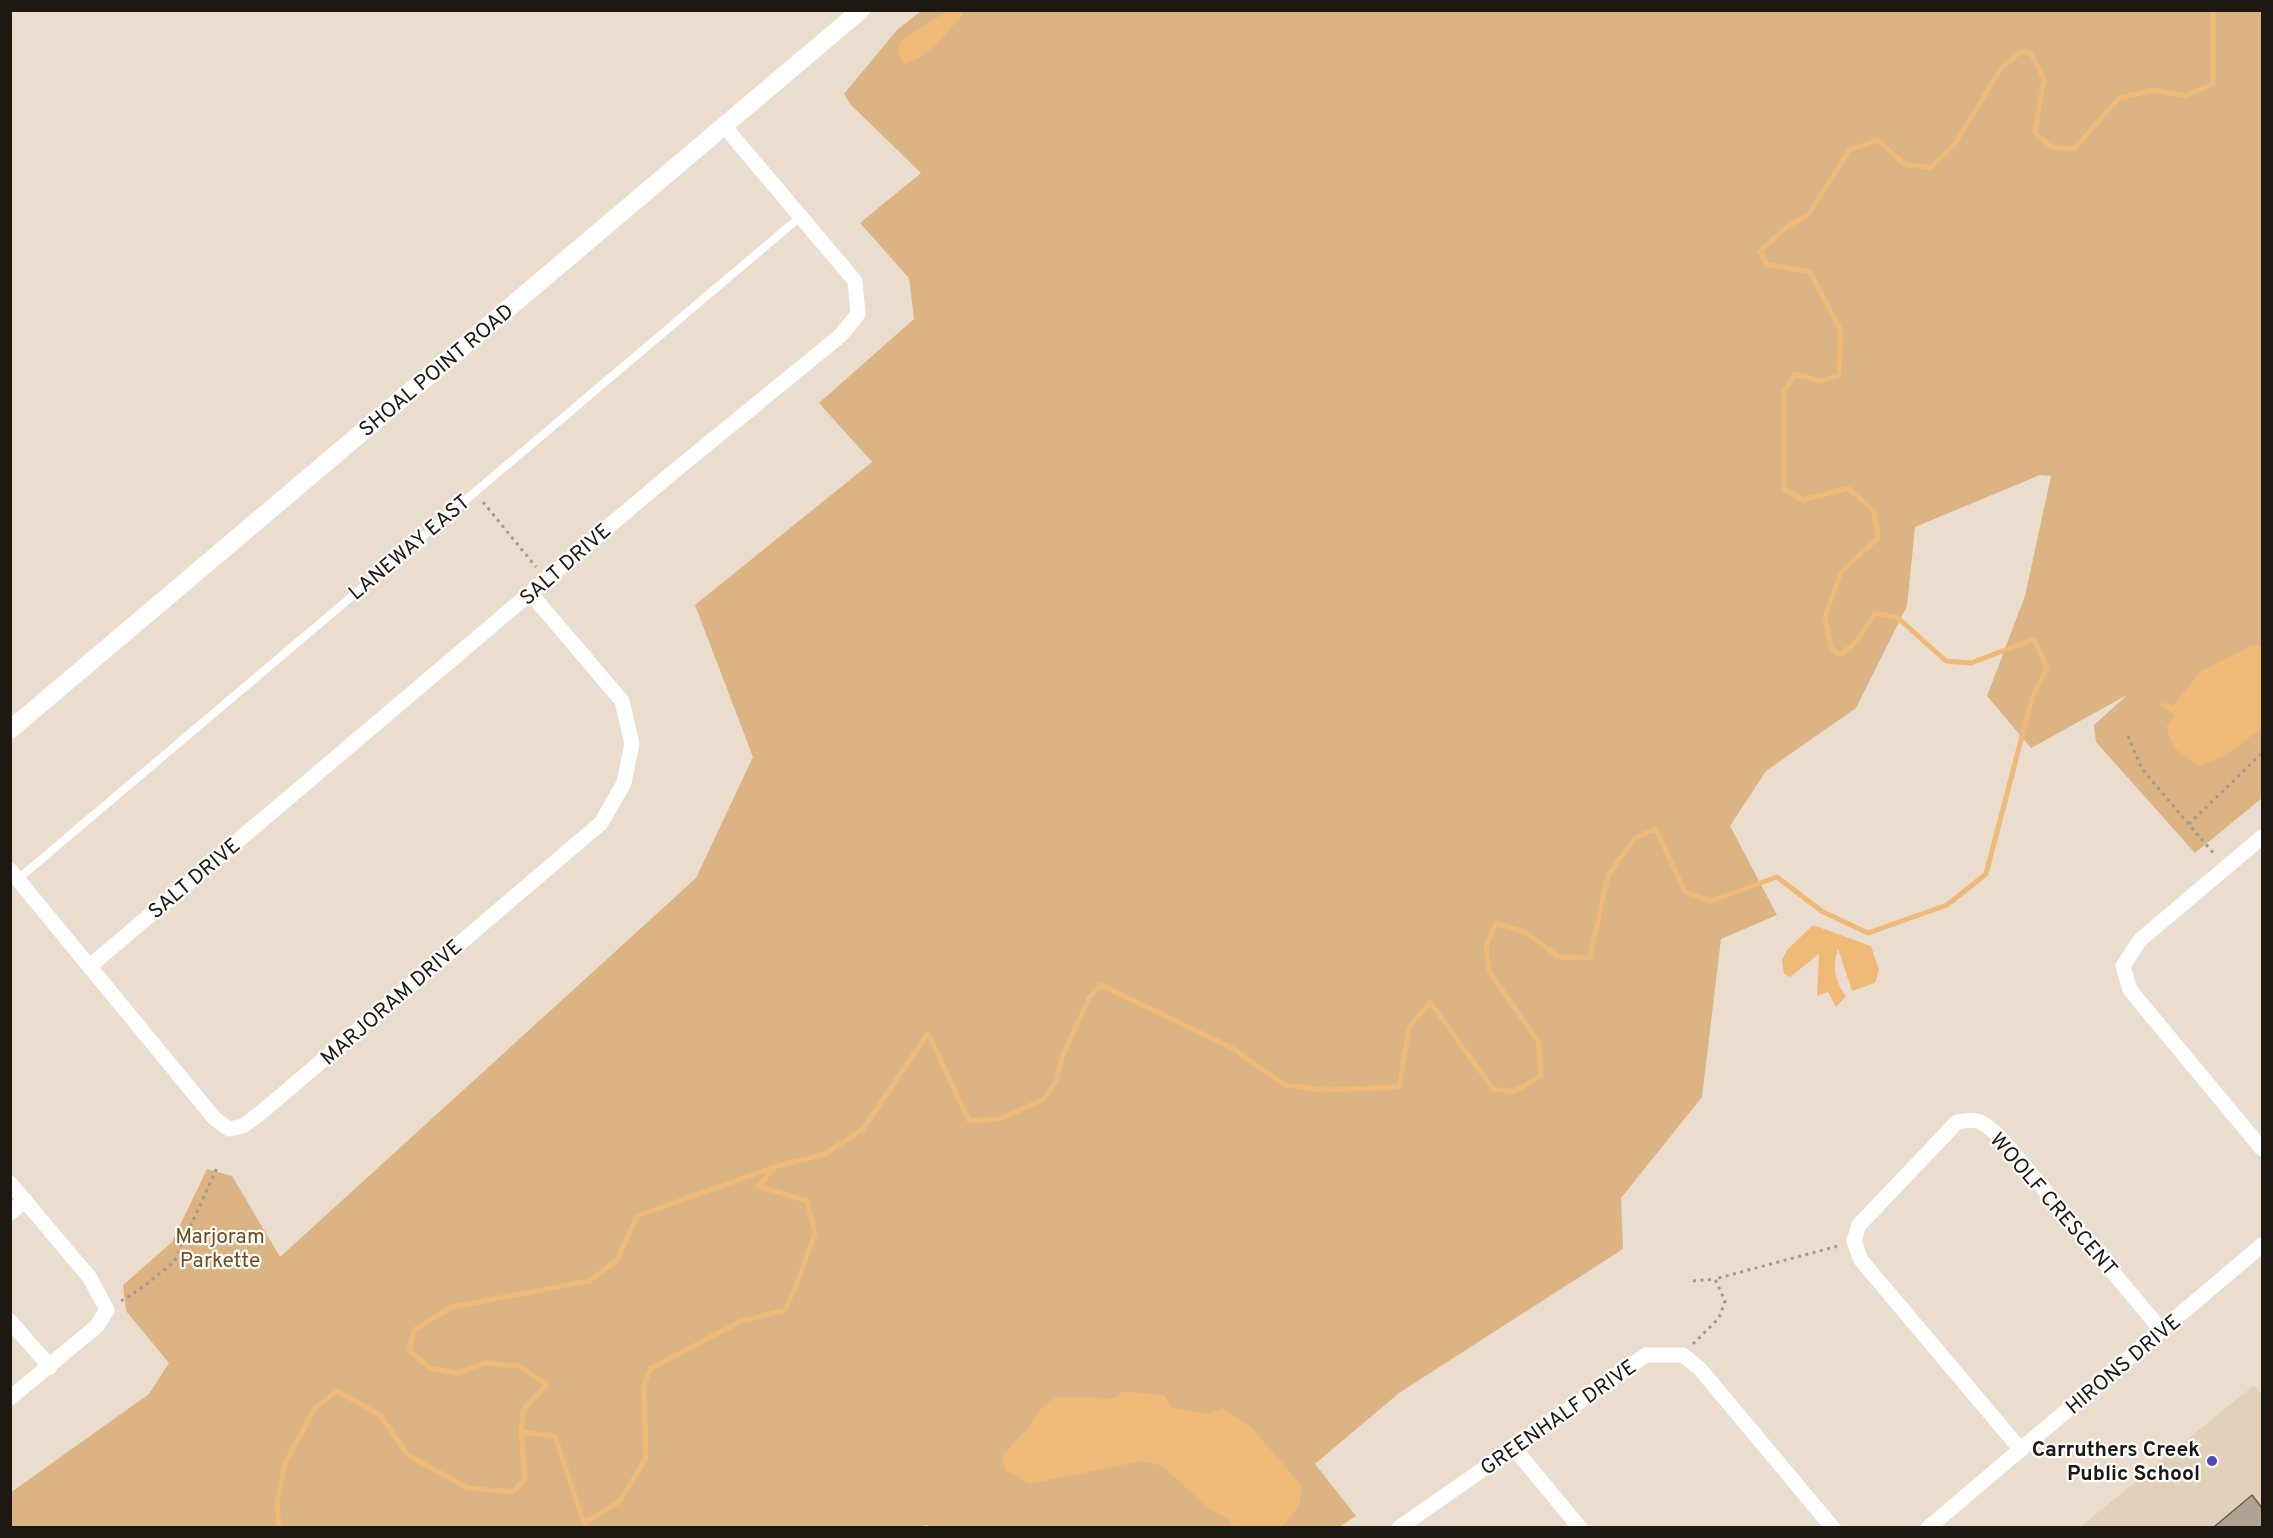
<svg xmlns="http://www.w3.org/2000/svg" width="2273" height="1538" font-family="Overpass,sans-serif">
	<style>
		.built { fill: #e3d0ba }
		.green { fill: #dcb383 }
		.water { fill: #efb978 }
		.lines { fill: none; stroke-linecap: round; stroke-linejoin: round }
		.stream { stroke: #efb978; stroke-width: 5 }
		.building { fill: #b1a394; stroke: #6c6052; stroke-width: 1.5 }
		.path { stroke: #a59a8e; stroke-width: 3; stroke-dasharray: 3 4.5; stroke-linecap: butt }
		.service { stroke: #fff; stroke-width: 8 }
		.minor { stroke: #fff; stroke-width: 15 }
		.tertiary { stroke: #fff; stroke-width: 18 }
		.poi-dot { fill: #5046bd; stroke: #fff; stroke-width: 2 }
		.labels { text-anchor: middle; stroke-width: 4.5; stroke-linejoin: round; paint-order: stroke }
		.street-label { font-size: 21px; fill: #1d1812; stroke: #fff }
		.park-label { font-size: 21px; fill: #704c1c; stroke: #fff }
		.poi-label { font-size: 21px; font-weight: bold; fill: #1d1812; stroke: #fff; text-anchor: end }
	</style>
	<rect width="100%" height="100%" fill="#ebddcd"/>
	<path class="built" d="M2254,1385L2262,1395V1527L2079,1528Z"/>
	<path class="green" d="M921,11H2262V798L2195,853L2096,742L2094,725L2127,695L2031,748L1987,696L2025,596L2051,476L2040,475L1915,527L1907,606L1856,708L1766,771L1730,826L1777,915L1721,939L1702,1097L1621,1198L1623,1249L1399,1393L1315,1464L1356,1516L1339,1527L931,1528L927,1525L918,1528H11L10,1493L149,1394L169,1363L126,1311L123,1285L172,1242L207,1169L232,1176L280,1257L696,878L753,757L695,605L872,462L819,403L914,319L909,278L860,223L921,173L850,104L844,94L897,30Z"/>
	<path class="water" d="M948,11L963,12L961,17C944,35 929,57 904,64L897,53L901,40Z
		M2253,645L2262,646V728L2225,756L2198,766L2174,748L2166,727L2175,715L2156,702L2173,705L2201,671Z
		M1813,925L1871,946L1879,970L1875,983L1852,991L1838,949C1832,967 1835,981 1846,996L1836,1007L1828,992L1817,996L1819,954L1790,977L1784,974L1782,960L1787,950Z
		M1124,1391L1164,1395L1171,1407L1208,1414L1223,1408L1251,1427L1302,1486L1300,1504L1282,1527H1234L1228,1519L1211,1510L1162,1466L1142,1461L1029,1484L1005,1470L1002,1456L1027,1429L1039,1410L1055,1397L1115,1398Z"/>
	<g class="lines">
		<path class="stream" d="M521,1432L555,1436L584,1523L620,1501L646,1458L644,1386L650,1369L739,1322L785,1310L797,1283L815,1233L807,1201L758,1186L773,1169
			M279,1528L277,1503L285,1463L315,1408L337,1391L380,1415L408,1455L468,1488L513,1492L525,1479L521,1432L523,1410L547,1384L519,1366L485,1363L457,1373L431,1369L409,1350L414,1330L452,1307L589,1281L617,1260L637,1216L774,1167L825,1154L863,1129L928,1033L969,1121L1000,1119L1044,1099L1057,1080L1062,1057L1089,998L1101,985L1232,1048L1285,1085L1322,1090L1399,1087L1409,1027L1430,1002L1493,1089L1513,1092L1541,1076L1539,1043L1489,971L1486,946L1496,923L1525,932L1559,957L1590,958L1608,875L1635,838L1656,829L1685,892L1711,901L1777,877L1823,912L1868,933L1947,905L1986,874L2032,698L2047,668L2034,639L1971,663L1946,661L1898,618L1875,613L1857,641L1840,655L1831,648L1825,617L1841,572L1878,538L1874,511L1848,488L1803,500L1784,489V392L1795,374L1821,381L1839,375L1841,331L1810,272L1767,264L1760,252L1784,229L1809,214L1849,150L1878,140L1904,164L1930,168L1954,145L2001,69L2020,52L2031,53L2044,79L2035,133L2051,147L2074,149L2119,98L2153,90L2185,96L2213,84V10"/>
	</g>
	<path class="building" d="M2252,1495L2262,1508V1527H2214Z"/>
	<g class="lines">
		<path class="path" d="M483,502L536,567
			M2128,736L2142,769L2215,855
			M2189,824L2262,753
			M1693,1281L1715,1279
			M121,1301L143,1287L174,1262L217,1168
			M1693,1344L1719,1318L1725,1301L1715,1279L1838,1246"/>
		<path class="service" d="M18,879L800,217"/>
		<path class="minor" d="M2262,837L2140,940L2123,966L2130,990L2262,1149
			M10,870L215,1119L229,1129L243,1126L263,1111L601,823L624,783L632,744L622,701L531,594
			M90,966L666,478L840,336L858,314L855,281L724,126
			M10,1183L90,1278L107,1310L97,1326L10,1398
			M10,1213L25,1200
			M10,1321L50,1367
			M1514,1448L1580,1528
			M2021,1450L1861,1260L1854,1241L1859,1225L1957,1122C1981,1117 1984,1123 2001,1138L2162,1331
			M1399,1528L1646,1355H1683L1700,1369L1833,1528
			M1928,1528L2262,1245"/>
		<path class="tertiary" d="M10,730L861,10"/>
	</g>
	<circle class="poi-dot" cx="2212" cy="1461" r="6"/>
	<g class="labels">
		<g class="street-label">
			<text transform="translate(436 370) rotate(-40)" y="7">SHOAL POINT ROAD</text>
			<text transform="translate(409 547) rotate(-40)" y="7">LANEWAY EAST</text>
			<text transform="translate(565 564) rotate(-41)" y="7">SALT DRIVE</text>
			<text transform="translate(194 878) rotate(-40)" y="7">SALT DRIVE</text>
			<text transform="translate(391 1002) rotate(-41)" y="7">MARJORAM DRIVE</text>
			<text transform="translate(2054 1204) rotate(49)" y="7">WOOLF CRESCENT</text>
			<text transform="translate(2123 1364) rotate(-40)" y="7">HIRONS DRIVE</text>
			<text transform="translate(1558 1417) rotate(-35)" y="7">GREENHALF DRIVE</text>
		</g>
		<g class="park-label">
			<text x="220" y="1243">Marjoram<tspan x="220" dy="24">Parkette</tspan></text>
		</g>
		<g class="poi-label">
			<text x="2200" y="1456">Carruthers Creek<tspan x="2200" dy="24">Public School</tspan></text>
		</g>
	</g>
	<rect width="2273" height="1538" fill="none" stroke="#1d1812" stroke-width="24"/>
</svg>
